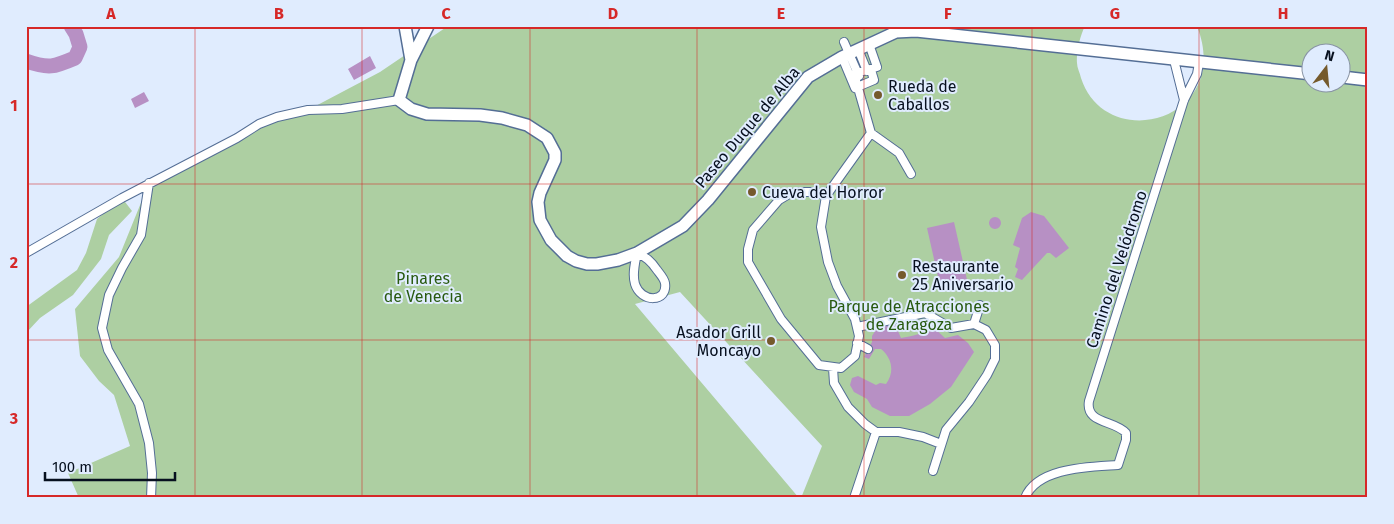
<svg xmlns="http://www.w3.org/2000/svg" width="1394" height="524" font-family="'Fira Sans',sans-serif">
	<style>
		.green { fill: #adcfa2; fill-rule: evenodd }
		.water { fill: #b790c4 }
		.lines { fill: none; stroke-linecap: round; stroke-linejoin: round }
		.river { stroke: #b790c4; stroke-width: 15 }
		.street-casing { stroke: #546e95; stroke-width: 10 }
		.secondary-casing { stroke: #546e95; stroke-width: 14 }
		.street { stroke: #fff; stroke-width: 8 }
		.secondary { stroke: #fff; stroke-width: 11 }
		.grid { fill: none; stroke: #d62828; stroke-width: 1; stroke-opacity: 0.55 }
		.poi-dot { fill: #755a2c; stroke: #e0ecfe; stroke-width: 2 }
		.labels { text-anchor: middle; stroke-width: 4; stroke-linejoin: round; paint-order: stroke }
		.poi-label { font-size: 16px; fill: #07101f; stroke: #e0ecfe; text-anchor: start }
		.street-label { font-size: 16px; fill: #07101f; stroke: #e0ecfe }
		.park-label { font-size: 16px; fill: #285a10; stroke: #e0ecfe }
		.neatline { fill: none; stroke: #d62828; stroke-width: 2 }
		.grid-label { font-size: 16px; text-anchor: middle; font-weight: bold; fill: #d62828 }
	</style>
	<rect width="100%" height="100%" fill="#e0ecfe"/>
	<path class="green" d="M448,26H1085C1080,36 1076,52 1077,63C1077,68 1080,73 1081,78C1106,155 1234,121 1197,26H1368V498H801L822,446L680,292L635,304L799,498H79L68,473L130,446L114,395L99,381L80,356L75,309L119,257L149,183L259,124L308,110L380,72ZM1312,52H1342V82H1312Z
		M122,198L132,211L109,235L101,259L73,295L40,318L26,333V307L77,270L86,253L97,219Z"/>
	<path class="water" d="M370,56L376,68L354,80L348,69Z
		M144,92L149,101L135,108L131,99Z
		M1031,212L1044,216L1069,248L1056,258L1050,253H1047L1022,280L1015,277L1018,269L1015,267L1020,248L1013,245L1022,218Z
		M989 223a6 6 0 1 1 12 0a6 6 0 1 1-12 0Z
		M954,222L968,284L941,290L927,228Z
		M895,324L901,338C911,336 926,334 932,326L945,338L958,335L968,343L974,352L951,387L930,404L909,416H890L872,407L867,399L854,392L850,385L852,378L858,376L876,385L880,383L886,384C895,372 892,358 881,349H875L869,359L864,357L872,342V336L877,328Z"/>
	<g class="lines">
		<path class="river" d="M26,61C49,69 54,67 75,58L80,47L76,34L71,26"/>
		<g class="street-casing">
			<path id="street" d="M844,42L859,76
				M858,49L867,71
				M842,57L855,88L874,80L871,70
				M1174,60L1184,100
				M850,75L877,67L869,44
				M871,133L899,153L911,174
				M149,183L141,235L122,268L109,295L102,328L108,350L139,404L149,443L152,473L151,498
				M826,196L815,192H802L789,194L779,200L753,230L748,249V262L781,319L819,365L841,368L855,356L859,336L855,319L837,286L828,262L821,227L826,196L871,133L854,74
				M26,253L122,198L237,138L259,124L277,117L308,110L342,109L399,100
				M637,253C646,257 651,261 657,270C660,274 664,278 665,283C668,303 641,303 635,284C632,274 635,263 637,253Z
				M974,324L980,305
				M857,327L925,313L951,328L974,324L986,330L995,345V359L987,375L969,402L946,430L933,471
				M857,343L868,349
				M833,368L834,383L848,407L865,424L876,432H899L923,437L941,444
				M854,498L876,432
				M1025,498C1037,467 1090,467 1118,465L1126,440V433C1115,420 1085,424 1089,401L1184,100L1197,74L1199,63"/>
		</g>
		<g class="secondary-casing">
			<path id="secondary" d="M405,26L411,60
				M428,26L411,60L399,100L411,109L427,114L480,115L502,118L527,125L547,138L555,153V160L540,193L538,202L540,220L551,240L567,256L576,261L587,264H597L618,260L637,253L683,226L708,200L808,77L842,57L896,32L916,31L1312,74
				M1342,77L1368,80"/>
		</g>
		<use href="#street" class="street"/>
		<use href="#secondary" class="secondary"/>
	</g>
	<path class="grid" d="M195,26V498M362,26V498M530,26V498M697,26V498M864,26V498M1032,26V498M1199,26V498M26,184H1368M26,340H1368"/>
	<g class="poi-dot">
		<circle cx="878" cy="95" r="5"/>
		<circle cx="752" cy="192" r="5"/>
		<circle cx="902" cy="275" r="5"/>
		<circle cx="771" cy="341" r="5"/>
	</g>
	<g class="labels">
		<g class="poi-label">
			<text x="888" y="92">Rueda de<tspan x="888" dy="18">Caballos</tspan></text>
			<text x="762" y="198">Cueva del Horror</text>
			<text x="912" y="272">Restaurante<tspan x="912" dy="18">25 Aniversario</tspan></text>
			<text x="761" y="338" text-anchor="end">Asador Grill<tspan x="761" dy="18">Moncayo</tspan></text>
		</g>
		<g class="street-label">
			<text transform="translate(747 127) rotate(-50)" y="6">Paseo Duque de Alba</text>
			<text transform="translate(1116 269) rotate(-72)" y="6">Camino del Velódromo</text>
		</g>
		<g class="park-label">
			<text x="423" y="284">Pinares<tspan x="423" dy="18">de Venecia</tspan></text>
			<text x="909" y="312">Parque de Atracciones<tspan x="909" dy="18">de Zaragoza</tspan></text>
		</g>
	</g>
	<rect width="1394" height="524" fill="none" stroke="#e0ecfe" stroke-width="55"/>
	<g transform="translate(1326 68) rotate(16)"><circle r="24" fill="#e0ecfe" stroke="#8994a5"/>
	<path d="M0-4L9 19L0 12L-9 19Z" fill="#755a2c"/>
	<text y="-8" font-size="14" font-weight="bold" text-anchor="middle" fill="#07101f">N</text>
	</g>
	<path d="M45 472v8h130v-8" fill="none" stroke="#07101f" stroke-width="2.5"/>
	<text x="52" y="472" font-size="15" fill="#07101f" stroke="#e0ecfe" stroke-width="4" paint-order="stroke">100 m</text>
	<rect x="28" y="28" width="1338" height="468" class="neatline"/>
	<g class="grid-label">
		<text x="111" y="19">A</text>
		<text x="279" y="19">B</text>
		<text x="446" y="19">C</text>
		<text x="613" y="19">D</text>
		<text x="781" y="19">E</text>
		<text x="948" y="19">F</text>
		<text x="1115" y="19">G</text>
		<text x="1283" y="19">H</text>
		<text x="14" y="111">1</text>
		<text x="14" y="268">2</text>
		<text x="14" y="424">3</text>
	</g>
</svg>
